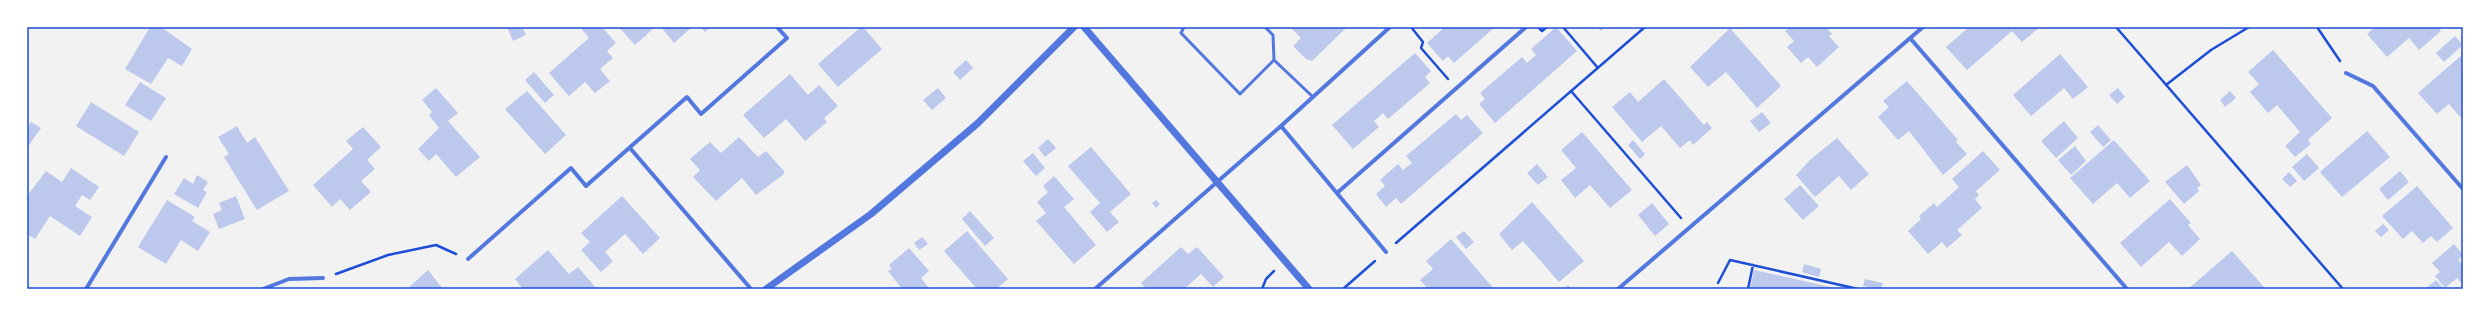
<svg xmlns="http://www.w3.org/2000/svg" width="2490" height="316" font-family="'Roboto Condensed',sans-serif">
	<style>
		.building { fill: #bdc9ec }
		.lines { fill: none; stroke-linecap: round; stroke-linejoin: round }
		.path { stroke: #1d4ed8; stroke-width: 2.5 }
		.service { stroke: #5277de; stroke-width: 3 }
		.minor { stroke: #5277de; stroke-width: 4 }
		.tertiary { stroke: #5277de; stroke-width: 7 }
		.neatline { fill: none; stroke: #1d4ed8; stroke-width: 1.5 }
	</style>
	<rect width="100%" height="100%" fill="#f2f2f2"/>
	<path class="building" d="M150,27H161L192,49L182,66L168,58L151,84L125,69Z
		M507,27H522L526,35L513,41Z
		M580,27H602L616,43L607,51L613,58L600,69L610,81L595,93L585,82L569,96L549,73L589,38Z
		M619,27H655L635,45Z
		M661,27H692L674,43Z
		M701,27H711L705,32Z
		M861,27H863L882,49L838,87L818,64Z
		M1290,27H1347L1312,61L1306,59L1293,46L1301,38Z
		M1445,27H1495L1454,63L1448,56L1443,61L1427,43Z
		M1556,27L1577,51L1495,123L1479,104L1485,99L1480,93L1522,57L1527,63L1536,55L1531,49Z
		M1597,27H1605L1601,31Z
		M1790,27H1826L1832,34L1829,36L1839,47L1817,67L1808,57L1801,63L1787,47L1794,41L1785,31Z
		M1969,27H2040L2022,42L2012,31L1967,70L1946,47Z
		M2375,27H2438L2441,31L2419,50L2409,38L2387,57L2367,34Z
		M1730,28L1781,86L1757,108L1726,72L1708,87L1690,67Z
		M2455,36L2463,45L2444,62L2436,53Z
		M2273,50L2332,118L2308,140L2311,144L2295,157L2285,146L2300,132L2277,105L2268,113L2250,92L2259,84L2248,72Z
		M1415,53L1431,71L1425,77L1430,83L1388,119L1383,113L1374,121L1379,127L1353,149L1332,125Z
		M2060,54L2088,87L2073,99L2064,88L2031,116L2013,95Z
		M2463,54V120L2449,104L2437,114L2418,93Z
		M966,60L973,68L960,80L953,72Z
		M534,72L554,95L545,103L525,80Z
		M790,74L808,95L819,85L838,106L824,118L827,122L805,141L786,119L764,138L743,115Z
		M1664,79L1704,125L1707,122L1712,128L1693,145L1690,140L1680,148L1661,126L1642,142L1612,107L1630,92L1638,102Z
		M1907,81L1958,140L1956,142L1967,154L1943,175L1909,131L1898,140L1878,117L1889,107L1883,101Z
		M140,82L166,98L151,121L125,105Z
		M436,88L458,113L448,121L480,157L456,177L436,154L429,161L418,149L439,128L429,115L432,112L422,100Z
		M938,88L946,98L932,110L923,100Z
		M2118,88L2125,97L2117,104L2109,95Z
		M527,91L566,135L545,154L505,109Z
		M2230,91L2236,98L2225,107L2220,100Z
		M91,102L139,132L124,156L76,126Z
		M1762,112L1771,123L1759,132L1750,121Z
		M1456,114L1461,120L1467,115L1483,133L1401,204L1396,198L1386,207L1376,194L1385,186L1380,180L1398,164L1403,170L1412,163L1406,156Z
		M2064,121L2078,138L2056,158L2041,141Z
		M31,122L41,128L27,148V128Z
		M2098,125L2111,140L2103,147L2090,132Z
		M237,126L247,143L255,137L289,191L257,210L224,157L229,154L218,137Z
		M363,127L381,147L367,160L375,169L361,181L371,192L350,210L340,199L332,207L313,185L353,149L346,141Z
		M2367,131L2390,157L2342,197L2320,172Z
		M1582,132L1632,190L1610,208L1590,185L1575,198L1561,180L1576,168L1561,150Z
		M739,137L758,157L766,151L784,171V174L756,195L742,178L716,201L693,177L700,170L690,159L710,142L721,153Z
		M1837,138L1869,174L1851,190L1839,176L1815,197L1796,175L1811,159Z
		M1048,139L1056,148L1045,157L1038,148Z
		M1633,140L1645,154L1640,159L1628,145Z
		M2114,140L2150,181L2130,198L2117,183L2093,204L2070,178Z
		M2075,146L2086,161L2071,175L2058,160Z
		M1091,147L1131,194L1110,212L1119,222L1107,232L1090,212L1100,203L1068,166Z
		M1983,151L2000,170L1976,191L1979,195L1975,199L1982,208L1957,230L1962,235L1947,248L1942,242L1928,254L1908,231L1921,219L1919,216L1934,203L1937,207L1959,187L1952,179Z
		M1033,153L1045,168L1036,176L1023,161Z
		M2307,154L2319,168L2304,181L2292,167Z
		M1537,164L1548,177L1538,185L1527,173Z
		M2187,165L2201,185L2197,188L2199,191L2184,204L2165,182Z
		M71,168L99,187L90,200L82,195L75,206L92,217L80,236L50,216L35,239L27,234V196L46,171L62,182Z
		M2400,171L2409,182L2388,200L2379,189Z
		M2289,172L2297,181L2290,187L2282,179Z
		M197,175L208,182L203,190L207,192L198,208L174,194L184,178L193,184Z
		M1054,176L1074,199L1064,207L1096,245L1074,264L1036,221L1046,213L1037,202L1048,192L1043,186Z
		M1800,185L1819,206L1803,220L1784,199Z
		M2417,186L2453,228L2437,242L2431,236L2423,243L2412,231L2403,239L2382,216Z
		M236,196L245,219L219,229L213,214L222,210L219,203Z
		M622,196L660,238L643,254L625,234L605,252L613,261L601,272L581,250L590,242L581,233Z
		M2170,199L2191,223L2188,225L2200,239L2182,256L2169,242L2141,267L2120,243Z
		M167,200L195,217L192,221L210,232L198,251L181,240L166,264L138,247Z
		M1156,200L1160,204L1156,208L1152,203Z
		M1532,202L1584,261L1559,282L1523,241L1512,250L1499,234Z
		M1652,203L1669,224L1655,236L1638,215Z
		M970,211L994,238L985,246L962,219Z
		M2383,224L2389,230L2381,237L2375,231Z
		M967,231L1008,279L996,289H977L944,251Z
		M1464,231L1474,242L1466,249L1456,237Z
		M922,237L928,244L919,250L914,243Z
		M1451,239L1494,289H1428L1420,280L1433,269L1426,261Z
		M2454,244L2463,255L2458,260L2463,266V285L2457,278L2445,288L2435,276L2440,272L2432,263Z
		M1181,247L1188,254L1197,247L1224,277L1213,287L1201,274L1184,289H1146L1141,283Z
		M909,248L929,271L921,278L930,289H902L888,271L892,269L889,265Z
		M548,250L569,274L578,267L597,289H523L515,279Z
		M2232,251L2264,287L2261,289H2188Z
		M1804,264L1821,269L1819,277L1802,272Z
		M428,270L443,289H407Z
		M1754,270L1835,288V289H1750Z
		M1865,279L1883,283L1881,289L1863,286Z
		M2436,280L2444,289H2427L2426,288Z
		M1568,285L1572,289H1563Z"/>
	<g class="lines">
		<path class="path" d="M1411,27L1423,42L1421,48L1448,79
			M1563,27L1598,68
			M2116,27L2343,289
			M2317,27L2340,61
			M1539,28L1542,31L1547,27
			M2166,85L2211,50L2249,27
			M1571,91L1681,218
			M1396,243L1645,27
			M336,274L388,255L436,245L456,254
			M1718,283L1730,260L1858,289
			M1262,289L1266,279L1274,271
			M1343,289L1375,261
			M1748,289L1753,265"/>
		<path class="service" d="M1184,27L1181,33L1240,94L1274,60
			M1265,27L1273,35L1274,60L1312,96"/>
		<path class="minor" d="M1910,38L2127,289
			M2346,73L2373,86L2463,189
			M1281,126L1386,252
			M630,148L751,289
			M1337,193L1526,27
			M468,259L571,168L586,186L687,97L701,114L787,38L777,27
			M86,289L166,157
			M263,289L289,279L323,278
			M1095,289L1281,126L1390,27
			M1618,289L1923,27"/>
		<path class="tertiary" d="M1084,27L1309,289
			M766,289L871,214L978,123L1074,27"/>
	</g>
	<rect width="2490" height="316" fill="none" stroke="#ffffff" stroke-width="56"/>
	<rect x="28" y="28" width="2434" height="260" class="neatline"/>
</svg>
